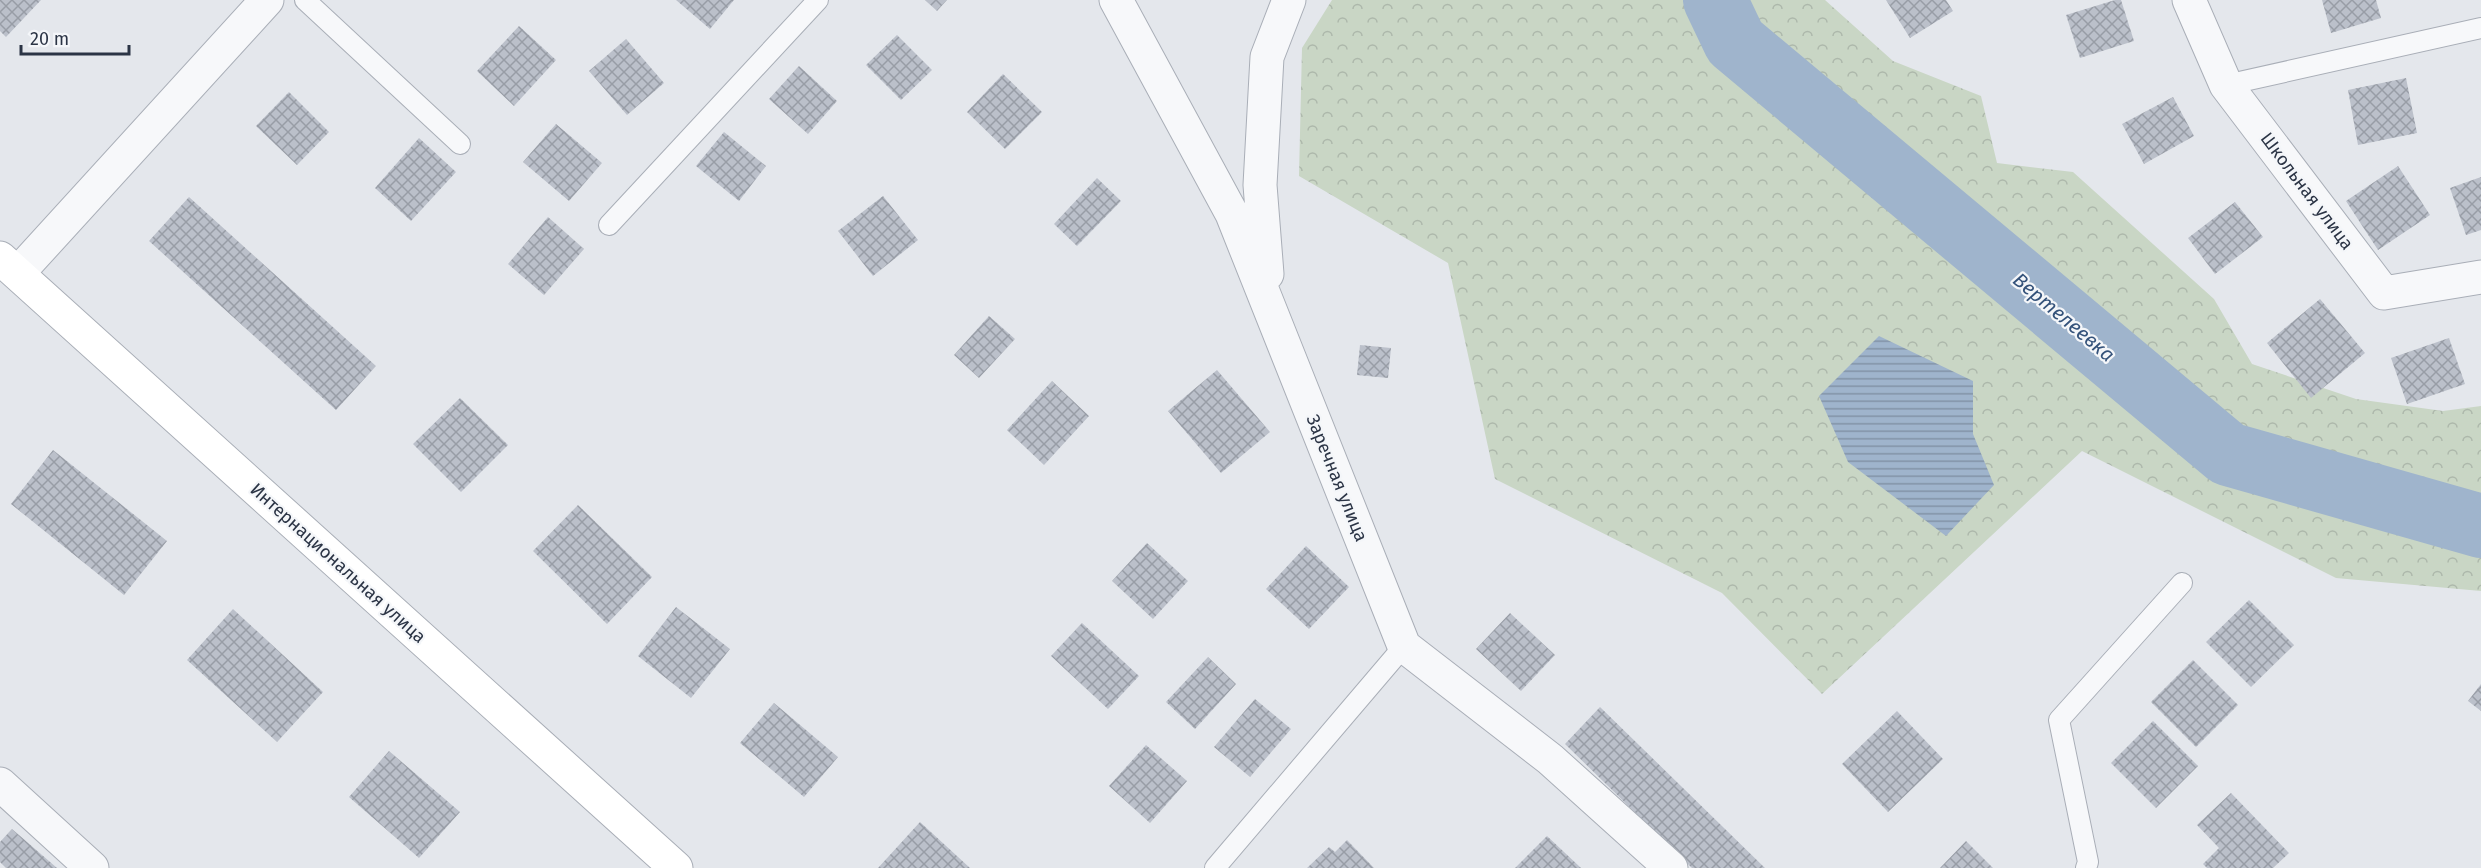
<svg xmlns="http://www.w3.org/2000/svg" width="2481" height="868" font-family="'Fira Sans',sans-serif">
	<style>
		.forest { fill: url(#forest-crowns) }
		.water { fill: url(#water-rules) }
		.lines { fill: none; stroke-linecap: round; stroke-linejoin: round }
		.river { stroke: #9fb4cc; stroke-width: 64 }
		.building { fill: url(#building-cross-hatch) }
		.lane-casing { stroke: #a9aeb7; stroke-width: 22 }
		.street-casing { stroke: #a9aeb7; stroke-width: 35 }
		.secondary-casing { stroke: #a9aeb7; stroke-width: 35 }
		.lane { stroke: #f7f8fa; stroke-width: 20 }
		.street { stroke: #f7f8fa; stroke-width: 33 }
		.secondary { stroke: #fff; stroke-width: 33 }
		.labels { text-anchor: middle; stroke-width: 4.5; stroke-linejoin: round; paint-order: stroke }
		.street-label { font-size: 18px; fill: #2b3445; stroke: #f4f6f9 }
		.water-label { font-size: 20px; font-style: italic; fill: #34527a; stroke: #f4f6f9 }
	</style>
	<defs>
		<pattern id="forest-crowns" width="20" height="18" patternUnits="userSpaceOnUse" patternTransform="scale(1.5)"><rect width="20" height="18" fill="#c9d6c5"/><path d="M2 6a3 3 0 1 1 6 0M12 15a3 3 0 1 1 6 0" fill="none" stroke="#adb8ab"/></pattern>
		<pattern id="water-rules" width="6" height="5" patternUnits="userSpaceOnUse" patternTransform="scale(1.5)"><rect width="6" height="5" fill="#9fb4cc"/><path d="M0 2.5h6" fill="none" stroke="#8293a7"/></pattern>
		<pattern id="building-cross-hatch" width="8" height="8" patternUnits="userSpaceOnUse" patternTransform="scale(1.5)"><rect width="8" height="8" fill="#bbc0ca"/><path d="M0 0l8 8M0 8l8-8" fill="none" stroke="#989da6"/></pattern>
	</defs>
	<rect width="100%" height="100%" fill="#e4e7ec"/>
	<path class="forest" d="M1332,0H1825L1893,61L1981,96L1997,163L2073,172L2214,299L2252,364L2356,399L2443,411L2481,406V591L2336,578L2082,451L1822,694L1722,593L1495,479L1448,263L1299,176L1302,48Z"/>
	<path class="water" d="M1879,336L1973,381V434L1994,485L1946,536L1848,462L1819,396Z"/>
	<g class="lines">
		<path class="river" d="M1715,0L1735,42L2228,454L2481,526"/>
	</g>
	<path class="building" d="M0,0H41L6,37L0,31Z
		M676,0H734L710,29Z
		M925,0H947L937,11Z
		M1886,0H1946L1953,11L1910,38Z
		M2115,0H2121L2134,41L2080,58L2066,15Z
		M2322,0H2376L2381,18L2331,33Z
		M519,26L556,60L514,106L477,71Z
		M897,35L932,70L901,100L866,65Z
		M626,39L664,83L627,115L589,71Z
		M799,66L837,101L808,134L769,99Z
		M1003,74L1042,112L1005,149L967,112Z
		M2406,78L2417,133L2358,145L2348,90Z
		M289,92L329,132L297,165L256,126Z
		M2173,97L2194,136L2144,164L2122,124Z
		M556,124L602,163L569,201L523,162Z
		M724,132L766,166L739,201L696,166Z
		M419,138L456,172L411,221L375,188Z
		M2398,166L2430,215L2378,250L2346,201Z
		M2481,177V230L2466,235L2450,188Z
		M1097,178L1121,201L1077,246L1054,224Z
		M883,196L918,240L873,276L838,231Z
		M189,197L376,366L336,410L149,241Z
		M2235,202L2263,237L2215,274L2188,238Z
		M548,217L584,249L544,295L508,264Z
		M2320,299L2365,353L2311,398L2267,343Z
		M989,316L1015,339L979,378L954,355Z
		M2449,338L2465,384L2407,404L2391,358Z
		M1360,345L1391,348L1388,378L1357,375Z
		M1217,370L1270,432L1221,473L1168,411Z
		M1052,381L1089,416L1044,465L1007,430Z
		M460,398L508,445L461,492L413,444Z
		M53,450L167,541L124,595L11,504Z
		M578,505L652,577L607,624L533,551Z
		M1147,543L1188,581L1153,619L1112,581Z
		M1306,546L1349,587L1309,629L1266,589Z
		M2249,600L2294,645L2251,687L2206,642Z
		M676,607L730,649L691,698L638,656Z
		M233,609L323,692L277,742L187,660Z
		M1510,613L1555,655L1521,691L1476,649Z
		M1082,623L1139,676L1108,709L1051,656Z
		M1208,657L1236,684L1195,729L1166,702Z
		M2193,660L2238,705L2196,747L2151,702Z
		M2481,684V711L2468,701Z
		M1255,699L1291,729L1250,777L1214,747Z
		M774,703L838,757L804,797L740,743Z
		M1600,707L1765,868H1692L1565,744Z
		M1897,711L1943,759L1888,812L1842,764Z
		M2153,721L2198,766L2156,808L2111,763Z
		M1146,745L1187,781L1150,823L1109,786Z
		M389,751L460,812L419,858L349,797Z
		M2231,793L2289,853L2273,868H2207L2203,864L2219,848L2197,825Z
		M920,822L970,868H878Z
		M12,829L57,868H6L0,862V842Z
		M1547,836L1581,868H1515Z
		M1347,840L1374,868H1307L1329,847L1335,852Z
		M1966,841L1993,868H1940Z"/>
	<g class="lines">
		<g class="lane-casing">
			<path id="lane" d="M305,0L460,144
				M2226,85L2481,28
				M609,225L818,0
				M1215,868L1404,646
				M2086,868L2088,862L2059,720L2182,583"/>
		</g>
		<g class="street-casing">
			<path id="street" d="M1116,0L1232,214L1404,646L1550,759L1671,868
				M2189,0L2226,85L2384,293L2481,277
				M18,273L267,0
				M1267,274L1260,185L1267,57L1289,0
				M0,784L92,868"/>
		</g>
		<g class="secondary-casing">
			<path id="secondary" d="M0,258L676,868"/>
		</g>
		<use href="#lane" class="lane"/>
		<use href="#street" class="street"/>
		<use href="#secondary" class="secondary"/>
	</g>
	<g class="labels">
		<g class="street-label">
			<text transform="translate(2307 191) rotate(53)" y="6">Школьная улица</text>
			<text transform="translate(1337 478) rotate(68)" y="6">Заречная улица</text>
			<text transform="translate(338 563) rotate(42)" y="6">Интернациональная улица</text>
		</g>
		<g class="water-label">
			<text transform="translate(2064 317) rotate(40)" y="7">Вертелеевка</text>
		</g>
	</g>
	<path d="M21 45v9h108v-9" fill="none" stroke="#2b3445" stroke-width="3"/>
	<text x="30" y="45" font-size="18" fill="#2b3445" stroke="#f4f6f9" stroke-width="4.5" paint-order="stroke">20 m</text>
</svg>
